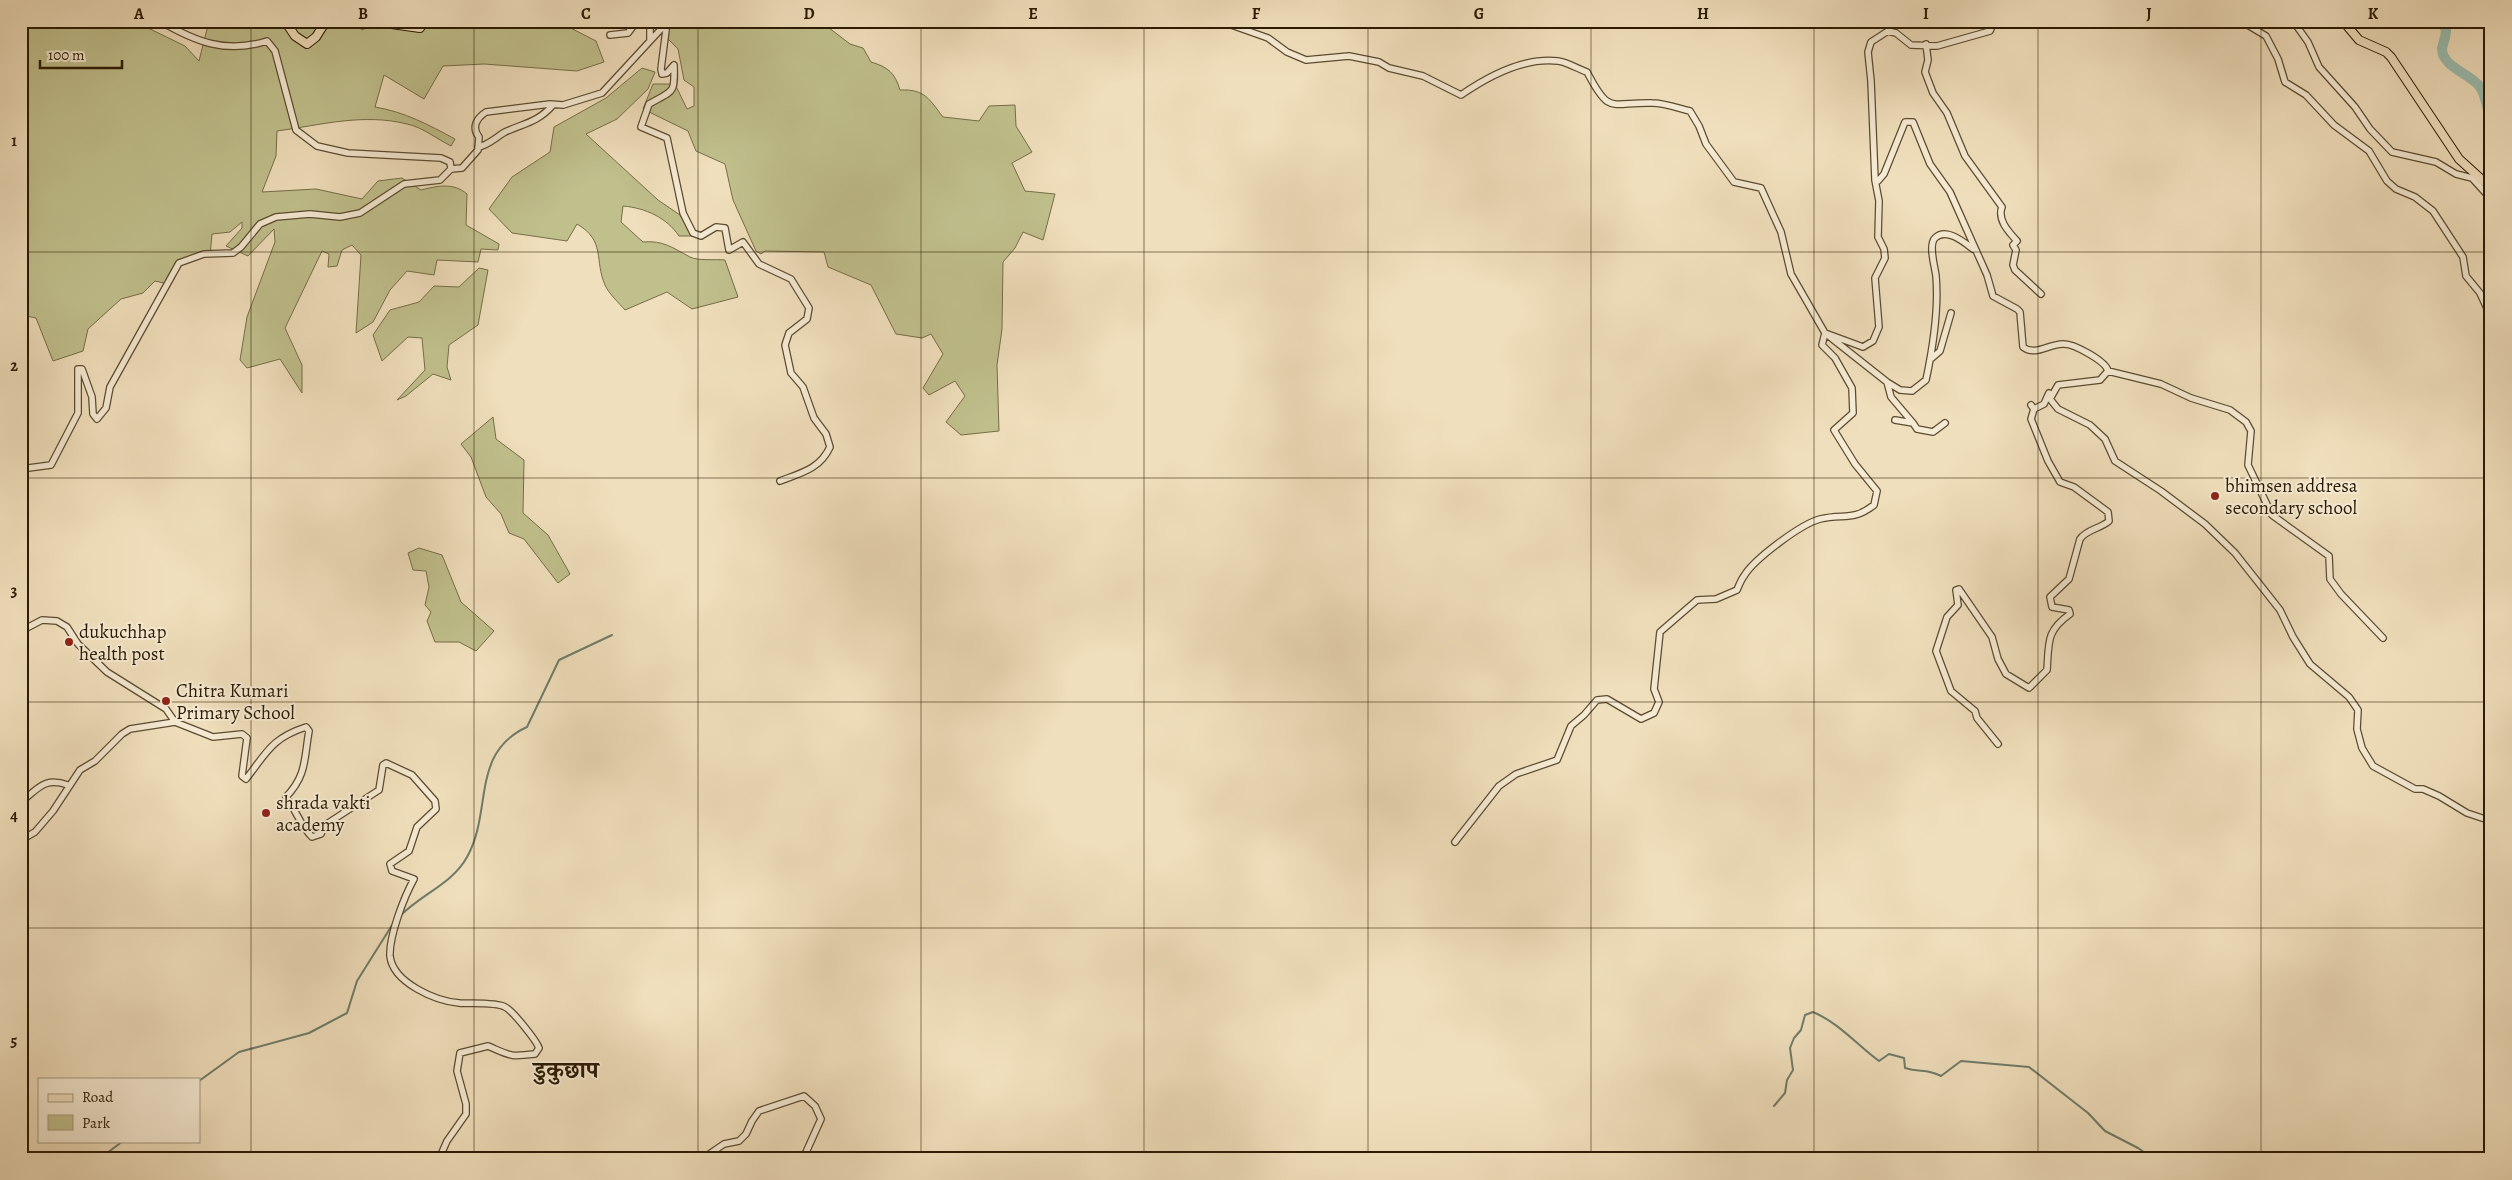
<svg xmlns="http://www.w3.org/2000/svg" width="2512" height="1180" font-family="Alegreya,'Noto Serif Devanagari',serif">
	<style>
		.green { fill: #c0c08d; stroke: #766d48 }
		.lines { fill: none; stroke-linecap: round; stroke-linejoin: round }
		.stream { stroke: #6e7c6a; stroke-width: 2 }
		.river { stroke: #9abdb0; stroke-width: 10 }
		.minor-casing { stroke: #5c4b30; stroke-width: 8 }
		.major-casing { stroke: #2b1a02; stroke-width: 10 }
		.minor { stroke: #f5ead3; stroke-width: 5.5 }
		.major { stroke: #f0dfbc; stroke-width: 8 }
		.grid { fill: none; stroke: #2b1a02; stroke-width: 1; stroke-opacity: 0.55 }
		.poi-dot { fill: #8f2418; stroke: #f5ead3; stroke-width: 2 }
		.labels { text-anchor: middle; stroke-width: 4; stroke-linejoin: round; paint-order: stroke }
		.poi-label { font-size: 19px; fill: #2b1a02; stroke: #f5ead3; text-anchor: start }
		.district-label { font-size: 24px; font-weight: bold; fill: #2b1a02; stroke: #f5ead3 }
		.neatline { fill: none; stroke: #2b1a02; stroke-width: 2 }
		.grid-label { font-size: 16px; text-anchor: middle; font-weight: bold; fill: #2b1a02 }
	</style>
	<rect width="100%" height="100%" fill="#f0dfbc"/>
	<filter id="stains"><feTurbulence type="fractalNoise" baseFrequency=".004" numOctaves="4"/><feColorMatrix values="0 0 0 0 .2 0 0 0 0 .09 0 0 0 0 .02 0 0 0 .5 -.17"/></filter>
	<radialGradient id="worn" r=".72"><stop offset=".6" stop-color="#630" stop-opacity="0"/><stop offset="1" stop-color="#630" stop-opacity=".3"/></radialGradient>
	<path class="green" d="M21,21H140L146,27L185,46L199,61L209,21H352L362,30L384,21H557L596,41L604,62L577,71L484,64L443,66L424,99L384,75L375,107C405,112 429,125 455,139L451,146C437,139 422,127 407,124C363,113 321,125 277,131L276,156L262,192L316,189L362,199L378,181L402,178L421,190C437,186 453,182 467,194L466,225L499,244L498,250L481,249L478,262L437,260L434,275L407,271L390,290L373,322L356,333L361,255L352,245L342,250L337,266L328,267L329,254L322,251L285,328L302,365V393L280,359L247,368L240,360L247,317L275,242L274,229L248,256L226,246L242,228V222L230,232L212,234L210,256L177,262L168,284L155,281L143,293L121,299L88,329L83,351L53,361L36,318L21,315Z
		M656,21H820L850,44L863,48L871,62C888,67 895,73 900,90C925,89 929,99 943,117L979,121L989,106L1015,105L1016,126L1032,152L1012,163L1025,191L1055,194L1043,240L1023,232L1015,248L1003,262L1002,329L997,365L999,431L961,435L946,422L965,396L955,381L929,395L923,388L943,354L931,334L922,338L896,334L871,285L828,267L824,252L765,251L761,254L756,251L733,200L725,164L696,151L688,131L643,109L653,84H675L687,109L694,106V87L684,80L678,49L667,38V24Z
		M642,68L655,72L648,89L617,119L586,134L658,200L680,215L692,236H679C667,218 646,208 623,206L621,222L643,242C663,240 673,248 690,257C698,261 715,259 725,260L738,297L692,309L667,292L625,310C619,303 609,294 605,285C594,260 606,241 577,224L567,241L512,233L489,209L512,177L550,152L554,127L606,98Z
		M479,268L488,270L478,325L449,345L447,367L451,380L433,374L406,396L397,400L425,370L422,338L408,337L382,361L373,335L390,310L419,302L434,286L459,287Z
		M493,417L496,439L524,460L523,513L548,535L570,574L558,583L524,539L509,533L501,514L486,497L471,457L461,444Z
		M419,548L442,555L461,602L494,631L476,651L459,642H435L427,621L431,612L425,605L429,587L426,571L413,570L408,553Z"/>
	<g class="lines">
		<path class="stream" d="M401,915C422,894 453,883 467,857C493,811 470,753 527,727L559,660L612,635
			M199,1081L239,1052L309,1033L347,1013L357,981L394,922
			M1774,1106L1785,1093L1787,1080L1793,1070L1790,1048L1794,1038L1801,1030L1805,1015L1813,1012C1839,1023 1856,1044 1879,1061L1889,1054L1904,1058L1905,1068C1920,1073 1926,1068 1941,1076L1961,1061L2029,1067L2088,1113L2105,1131L2138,1148L2154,1159
			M99,1159L123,1141"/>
		<path class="river" d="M2441,21L2446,30C2446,37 2443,42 2442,49C2442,67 2471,74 2480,87C2486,95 2486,108 2491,117"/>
		<g class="minor-casing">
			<path id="minor" d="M1220,21L1268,38L1287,52L1306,60L1349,56L1379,62L1389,68L1423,76L1461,95C1487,77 1524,57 1558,61C1567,62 1578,69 1587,72C1610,116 1610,102 1652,103C1664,103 1678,108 1690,111L1699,126L1706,144L1734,182L1761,188L1781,232L1791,274L1825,333L1887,382L1900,390L1912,391L1926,380C1933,347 1939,310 1936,276C1935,267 1928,245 1935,238C1946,227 1964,242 1973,249
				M1987,21L1993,24L1990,31L1937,46L1911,45L1896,33L1888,31L1871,42L1868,52L1871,81L1875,180L1878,181L1884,174L1905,122H1913L1930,164L1950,192L1987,275L1993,296L2017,309L2020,312L2023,347C2035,357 2050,343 2064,344C2074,344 2106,361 2108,371L2161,384L2191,398L2230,410L2246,422L2251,431L2248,465L2272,515L2329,556L2330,579L2341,594L2383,638
				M2241,21L2266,36L2278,59L2285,82L2306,95L2334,125L2369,151L2387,181L2396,189L2415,197L2433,211L2463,257L2466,276L2480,293L2491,317
				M2293,21L2308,42L2319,67L2355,107L2370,129L2392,152L2436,162L2456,174L2472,178L2491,199
				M610,35L628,33L637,21
				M650,41L662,28L666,30L661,69L662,74L667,73L674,65C675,94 674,90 649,104L641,127L667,138L683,213L693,233L701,236L716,227L725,228L729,250L743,242L759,264L791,279L809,308L807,319L789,333L785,345L791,373L803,387L814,418L826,434L830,447C820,469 801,473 780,481
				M1926,44L1928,60L1925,72L1933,93L1947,113L1965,156L2002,207C1997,220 2009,232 2017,241L2013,245L2016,250L2013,265L2015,270L2041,294
				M478,147C489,145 496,137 505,132C525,123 538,122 553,105
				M451,169L462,168L478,150L479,137C471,127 477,118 486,112L550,104L563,105L602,93L650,41V21
				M1932,358L1940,351L1951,313
				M2108,371L2100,380L2058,385L2050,399L2058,409L2090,425L2105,439L2115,461L2161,491L2205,524L2235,553L2280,610L2293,637L2310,664L2349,697L2358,710L2357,729L2362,748L2373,766L2415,789H2423L2439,796L2467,813L2491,821
				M1887,382L1891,397L1913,423L1895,420
				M2031,405L2034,409L2044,404L2049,393
				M1913,423L1917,429L1933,432L1945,423
				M21,469L51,465L78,413V369H82L92,397L93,414L97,419L106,408L110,387L179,263L204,254L233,253L241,247L260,224L276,217L310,214L340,217L360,213L404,184L440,180L451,169L450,162L441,158L348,153L317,146L296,130L275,51L267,41C226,54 196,42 160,21
				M21,631L42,620L57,621L67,627L78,644L107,672L166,709L175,722L213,737L242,734L247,738L242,776L246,779C267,752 272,738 306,727L309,731C304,759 307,775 286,797C296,810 300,825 312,837L321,834L325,825L379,790L383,765L386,763L412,775L435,801L436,809L417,827L409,851L390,864L392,871L414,879C404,897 389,936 390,956C393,983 436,1001 459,1003C470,1004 496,1002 505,1007C513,1011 536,1040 539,1048L535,1054C509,1057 511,1056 488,1046L460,1053L457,1071L466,1104V1114L447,1141L439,1159
				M1998,744L1977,718L1975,711L1951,691L1936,651L1947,617L1958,605L1956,590L1959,589L1992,637L1998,659L2006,674L2029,688L2047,670C2049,642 2046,631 2070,614L2069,610L2052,607L2050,597L2069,579L2080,539C2087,529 2100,529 2109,521L2108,512L2074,487L2060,482L2048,461L2031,419L2034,409
				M21,802C39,788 44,777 68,785
				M21,840L35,832L53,811L80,770L95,761L122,734L130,729L175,722
				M1455,842L1499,786L1516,774L1557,760L1571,726L1584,715L1597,700L1607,699L1641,719L1654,713L1659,702L1654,689L1660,632L1697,600L1716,599L1737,590C1739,585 1741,580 1744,576C1754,559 1801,524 1820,519C1844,513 1852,522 1874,505L1877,491L1855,464L1834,430L1853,413L1852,388L1835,358L1822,345L1825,333L1863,347L1873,341L1879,327L1875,278L1885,258L1884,249L1878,237L1879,201L1875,180
				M702,1159L724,1144L739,1141L746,1134L752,1121L759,1111L804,1096L815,1106L821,1119L803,1159"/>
		</g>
		<g class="major-casing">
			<path id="major" d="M285,21L295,36L307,44L316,37L326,21
				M370,21L420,28L424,21
				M2343,21L2359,40L2386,52L2391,57L2459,159L2491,188"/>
		</g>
		<use href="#minor" class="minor"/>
		<use href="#major" class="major"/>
	</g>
	<path class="grid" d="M251,21V1159M474,21V1159M698,21V1159M921,21V1159M1144,21V1159M1368,21V1159M1591,21V1159M1814,21V1159M2038,21V1159M2261,21V1159M21,252H2491M21,478H2491M21,702H2491M21,928H2491"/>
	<g class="poi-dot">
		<circle cx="2215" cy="496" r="5"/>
		<circle cx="69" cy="642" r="5"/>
		<circle cx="166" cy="701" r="5"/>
		<circle cx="266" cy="813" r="5"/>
	</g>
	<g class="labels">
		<g class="poi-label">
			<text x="2225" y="492">bhimsen addresa<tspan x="2225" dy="22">secondary school</tspan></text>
			<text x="79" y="638">dukuchhap<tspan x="79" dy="22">health post</tspan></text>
			<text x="176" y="697">Chitra Kumari<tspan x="176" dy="22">Primary School</tspan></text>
			<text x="276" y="809">shrada vakti<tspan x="276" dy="22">academy</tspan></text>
		</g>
		<g class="district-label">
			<text x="566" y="1078">डुकुछाप</text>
		</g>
	</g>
	<rect width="2512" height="1180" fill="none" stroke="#f0dfbc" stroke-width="55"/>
	<rect x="38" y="1078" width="162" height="65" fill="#f5ead3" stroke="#a4977f"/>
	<rect x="48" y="1094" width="25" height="8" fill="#f0dfbc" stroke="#a4977f"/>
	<text x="82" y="1102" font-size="15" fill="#2b1a02">Road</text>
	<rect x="48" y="1115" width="25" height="15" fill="#c0c08d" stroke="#a4977f"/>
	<text x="82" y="1128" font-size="15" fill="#2b1a02">Park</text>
	<path d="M40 60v8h82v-8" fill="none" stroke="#2b1a02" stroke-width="2.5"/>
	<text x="48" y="60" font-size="15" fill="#2b1a02" stroke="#f5ead3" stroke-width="4" paint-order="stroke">100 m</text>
	<rect x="28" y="28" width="2456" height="1124" class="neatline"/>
	<g class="grid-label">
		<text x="139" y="19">A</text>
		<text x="363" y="19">B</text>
		<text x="586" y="19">C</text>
		<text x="809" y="19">D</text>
		<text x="1033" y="19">E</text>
		<text x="1256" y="19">F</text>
		<text x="1479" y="19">G</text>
		<text x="1703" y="19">H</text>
		<text x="1926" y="19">I</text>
		<text x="2149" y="19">J</text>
		<text x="2373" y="19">K</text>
		<text x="14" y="146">1</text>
		<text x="14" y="371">2</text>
		<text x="14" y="596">3</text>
		<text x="14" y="821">4</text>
		<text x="14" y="1046">5</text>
	</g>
	<rect width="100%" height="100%" filter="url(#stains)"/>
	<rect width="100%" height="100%" fill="url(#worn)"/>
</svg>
